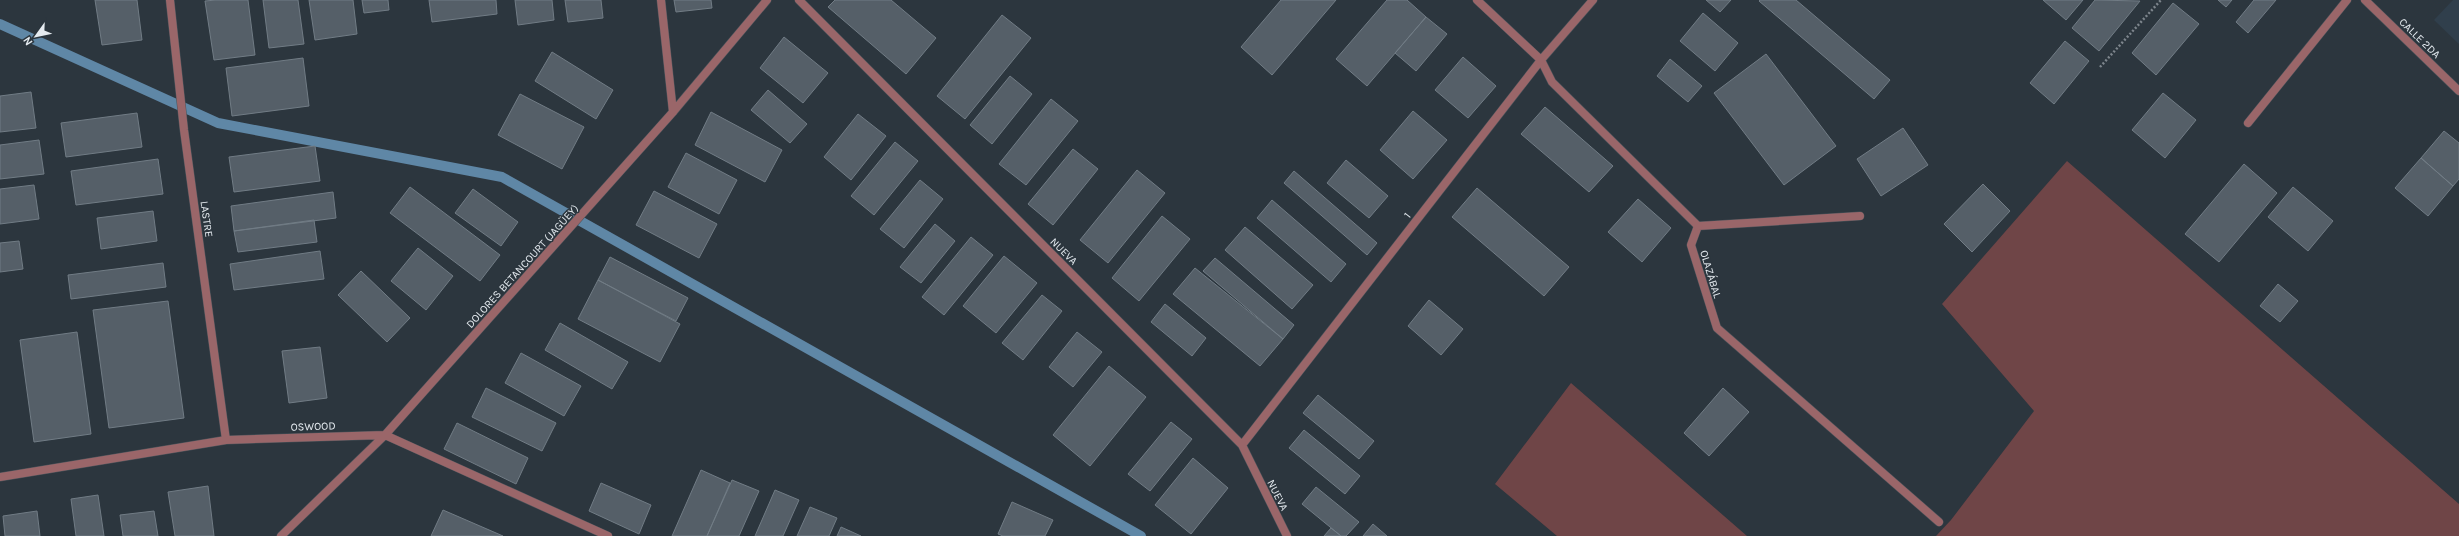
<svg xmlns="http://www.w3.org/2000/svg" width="2459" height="536" font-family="Karla,sans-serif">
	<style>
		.built { fill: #303f4c }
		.green { fill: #6f4547 }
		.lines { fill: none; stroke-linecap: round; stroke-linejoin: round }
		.stream { stroke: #5f87a6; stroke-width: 10 }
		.building { fill: #555f68; stroke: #717c85 }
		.lane-casing { stroke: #4a535a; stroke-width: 9 }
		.street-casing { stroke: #4a535a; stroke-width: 9 }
		.path { stroke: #7d858c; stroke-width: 2.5; stroke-dasharray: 2 2; stroke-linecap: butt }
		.lane { stroke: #9a6669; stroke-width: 8 }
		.street { stroke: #9a6669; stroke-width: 8 }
		.labels { text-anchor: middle; stroke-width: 3; stroke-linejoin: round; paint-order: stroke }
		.street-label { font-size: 11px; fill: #e5ebf0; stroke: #2c363e }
	</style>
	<rect width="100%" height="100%" fill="#2c363e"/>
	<path class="built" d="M2453,0H2459V44L2434,20Z"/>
	<path class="green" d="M2067,161L2459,504V536H1936L1951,520L2034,411L1942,304Z
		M1571,383L1747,536H1557L1495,484Z"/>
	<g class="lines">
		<path class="stream" d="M0,24L218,123L502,177L1141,536"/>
	</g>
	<path class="building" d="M95,0H137L142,40L102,45Z
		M216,0H248L255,55L214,60L205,1Z
		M263,0H298L304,44L269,48Z
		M309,0H353L357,34L315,40Z
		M362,0H388L389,10L364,13Z
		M429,0H496L497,14L432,22Z
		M515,0H552L554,20L518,25Z
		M565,0H601L603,18L568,22Z
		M674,0H711L712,8L676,12Z
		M835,0H891L936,38L906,74L828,7Z
		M1281,0H1336L1272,75L1241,47Z
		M1387,0H1407L1426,17L1367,86L1336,59Z
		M1706,0H1731L1720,12Z
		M1760,0H1796L1890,80L1874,99L1759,1Z
		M2043,0H2083L2066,20Z
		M2095,0L2140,1L2099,51L2072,28Z
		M2218,0H2232L2226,7Z
		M2254,0H2276L2248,33L2236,22Z
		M2173,3L2199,24L2156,75L2132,53Z
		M1703,13L1738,43L1715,71L1680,41Z
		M1002,15L1031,38L965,119L937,96Z
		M1426,17L1447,34L1416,71L1395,53Z
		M784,37L828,73L803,103L760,68Z
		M2065,41L2089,61L2054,104L2030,83Z
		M552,52L613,90L596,119L535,81Z
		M1766,54L1836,146L1784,185L1714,93Z
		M1463,57L1496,86L1468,118L1435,90Z
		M303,58L309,106L232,116L226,68Z
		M1670,59L1702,86L1688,102L1657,76Z
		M1010,76L1032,94L992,144L970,125Z
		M768,90L807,124L790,143L751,110Z
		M31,92L36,128L0,132V96Z
		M2163,93L2196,120L2165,158L2132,130Z
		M520,94L584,127L562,169L498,135Z
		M1051,99L1078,121L1026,185L999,164Z
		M1545,107L1613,166L1589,192L1521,134Z
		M1413,111L1447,140L1413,179L1380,150Z
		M711,112L782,150L765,182L695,145Z
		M137,113L142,147L66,157L61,123Z
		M858,114L886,136L851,180L824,157Z
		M1903,128L1928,165L1881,196L1857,159Z
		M2444,131L2459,143V179L2453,186L2421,158Z
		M39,140L44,174L0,179V145Z
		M895,142L918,161L874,215L851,196Z
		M315,146L320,181L234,192L229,157Z
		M1073,149L1098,169L1053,225L1028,204Z
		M686,153L737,180L719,214L668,187Z
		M2421,158L2453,186L2428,216L2395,188Z
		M158,159L163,194L76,205L71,171Z
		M1346,160L1388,196L1369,218L1327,183Z
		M2244,164L2277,193L2219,262L2185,234Z
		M1137,170L1165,193L1108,263L1080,240Z
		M1294,171L1377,243L1367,255L1284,183Z
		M920,180L943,199L904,248L880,229Z
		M1983,184L2010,211L1972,252L1944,224Z
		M34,185L39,219L0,224V189Z
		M410,187L500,255L480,281L390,213Z
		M2293,187L2333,221L2308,251L2268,217Z
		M1477,188L1569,267L1544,296L1452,217Z
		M473,189L518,222L501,246L455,213Z
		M654,191L717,224L699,258L636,225Z
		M333,192L336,218L234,231L231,206Z
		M1638,199L1671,228L1642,262L1608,232Z
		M1272,200L1346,264L1331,282L1257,218Z
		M153,211L157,241L101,249L97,218Z
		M1162,216L1190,239L1139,301L1112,278Z
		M314,220L317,242L238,252L234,231Z
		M935,224L955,241L921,283L900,267Z
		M1245,227L1313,285L1292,309L1225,250Z
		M971,237L993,255L944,315L922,297Z
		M19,241L23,269L0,272V243Z
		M418,248L453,276L426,310L391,281Z
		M320,251L324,279L234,290L230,264Z
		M1004,256L1037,283L996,333L963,306Z
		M610,257L688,298L676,321L598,280Z
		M1215,258L1294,325L1283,339L1203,271Z
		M163,263L166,287L71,299L68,275Z
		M1195,268L1283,339L1260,366L1173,294Z
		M361,271L410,318L387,342L338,295Z
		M598,280L680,324L660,362L578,319Z
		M2278,284L2298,301L2280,322L2260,306Z
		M1042,295L1062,311L1023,360L1002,343Z
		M1429,300L1463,329L1441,355L1408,326Z
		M168,301L184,418L109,428L93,310Z
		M1165,304L1206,338L1192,356L1151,322Z
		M560,323L628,362L612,389L545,350Z
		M77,332L91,434L34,442L20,340Z
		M1077,332L1102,352L1073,387L1049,367Z
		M320,347L327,398L289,403L282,351Z
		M521,353L581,386L564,416L505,383Z
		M1109,366L1146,397L1090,466L1053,435Z
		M486,388L556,423L542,451L472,417Z
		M1723,388L1749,412L1709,456L1684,433Z
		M1318,395L1374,441L1359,459L1303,413Z
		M1171,422L1192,439L1150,491L1128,474Z
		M457,423L528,458L516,484L444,449Z
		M1304,430L1360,476L1345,494L1289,448Z
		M1193,458L1228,488L1191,534L1155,505Z
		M701,470L730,483L707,536H672Z
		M732,480L759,491L739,536H707Z
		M601,483L651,505L639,534L589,511Z
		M208,486L214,536H175L168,492Z
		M1316,487L1359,522L1346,536H1341L1302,504Z
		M775,490L799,500L783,536H755Z
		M98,495L104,536H76L71,499Z
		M1012,502L1053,520L1045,536H1003L998,534Z
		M810,507L837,518L829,536H797Z
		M443,510L503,536H431Z
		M37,511L40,536H5L3,516Z
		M154,511L158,536H123L120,515Z
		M1373,524L1387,536H1363Z
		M841,527L861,536H837Z
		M1331,528L1341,536H1324Z"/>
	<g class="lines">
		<g class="lane-casing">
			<path id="lane" d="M2248,123L2347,0
				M1860,216L1698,226L1691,245L1717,328L1939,522"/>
		</g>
		<g class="street-casing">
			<path id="street" d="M170,0L184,130L226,440
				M661,0L673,112
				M799,0L1242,445L1287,536
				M1477,0L1541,60L1552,82L1698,226
				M2365,0L2459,91
				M1242,445L1541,60L1593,0
				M0,477L226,440L385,435L608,536
				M281,536L385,435L673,112L767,0"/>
		</g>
		<path class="path" d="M2100,67L2161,0"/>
		<use href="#lane" class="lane"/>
		<use href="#street" class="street"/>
	</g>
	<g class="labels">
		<g class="street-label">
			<text transform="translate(2420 38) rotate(44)" y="4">CALLE 2DA</text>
			<text transform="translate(1407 215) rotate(-52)" y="4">1</text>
			<text transform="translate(207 219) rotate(82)" y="4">LASTRE</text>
			<text transform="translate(1064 251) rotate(45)" y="4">NUEVA</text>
			<text transform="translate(522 266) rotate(-48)" y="4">DOLORES BETANCOURT (JAGÜEY)</text>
			<text transform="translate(1711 274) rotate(73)" y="4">OLAZÁBAL</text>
			<text transform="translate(313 426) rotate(-2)" y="4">OSWOOD</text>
			<text transform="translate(1278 495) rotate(63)" y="4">NUEVA</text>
		</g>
	</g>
	<g transform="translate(36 36) rotate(237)" stroke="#2c363e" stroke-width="3" paint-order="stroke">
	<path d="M0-3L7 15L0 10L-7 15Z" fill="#e5ebf0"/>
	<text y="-6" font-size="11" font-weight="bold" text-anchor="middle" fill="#e5ebf0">N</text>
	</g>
</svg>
